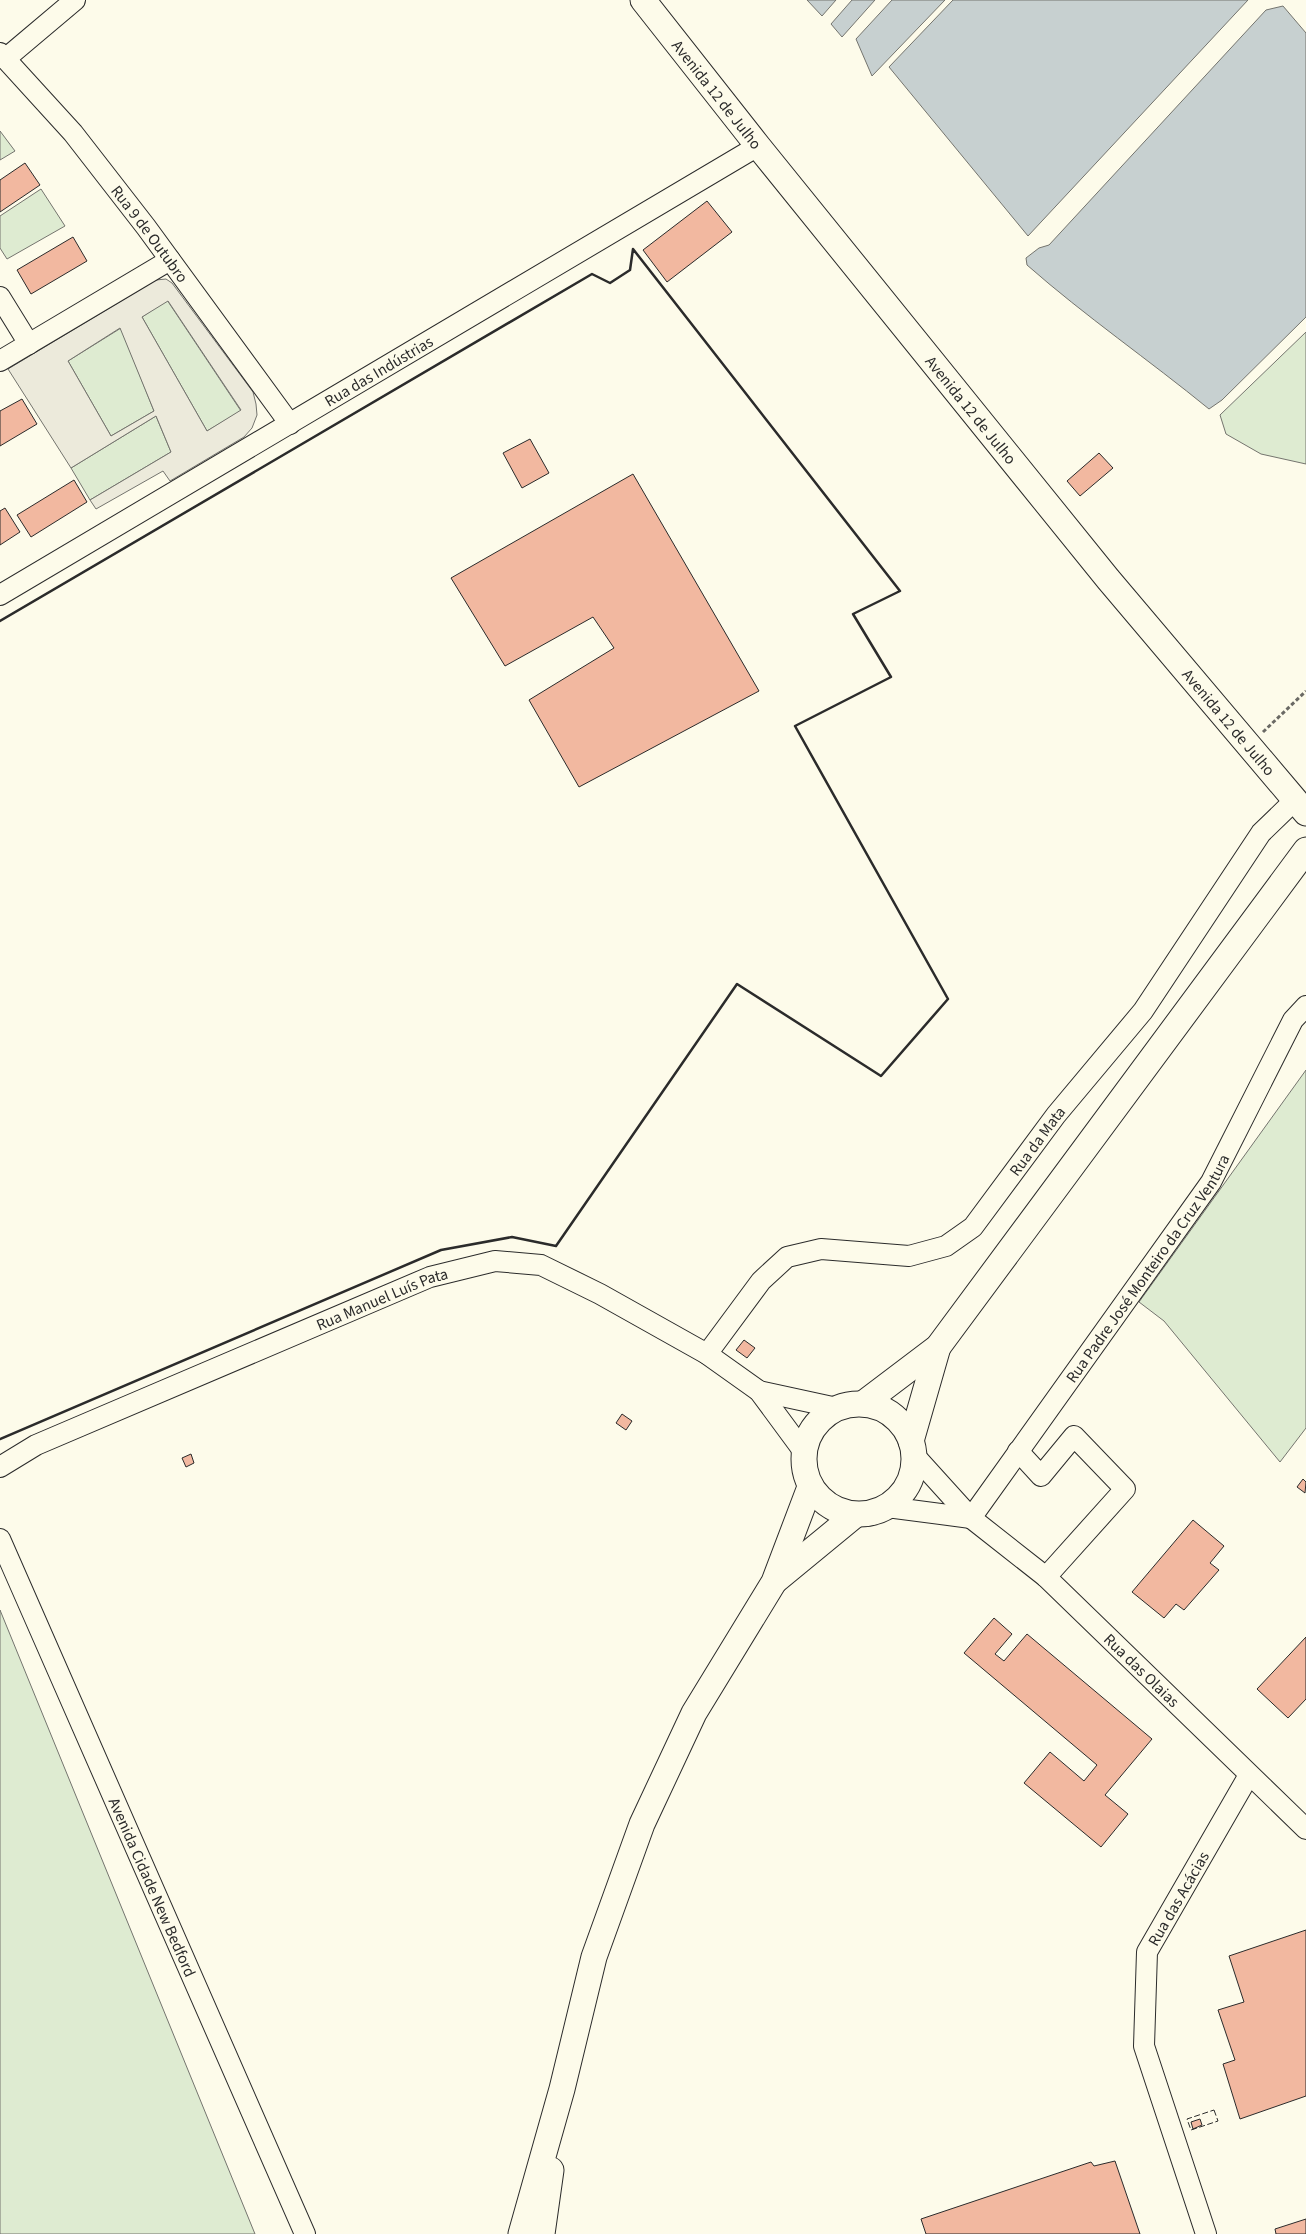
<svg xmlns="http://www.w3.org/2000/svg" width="1306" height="2234" font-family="'Source Sans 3',sans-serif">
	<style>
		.green { fill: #deebd1; stroke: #74746e }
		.parking { fill: #eceadb; stroke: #74746e; fill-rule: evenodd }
		.water { fill: #c7d0d0; stroke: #74746e }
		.building { fill: #f2b8a0; stroke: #2b2b2b }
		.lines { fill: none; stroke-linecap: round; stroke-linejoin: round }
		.minor-casing { stroke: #2b2b2b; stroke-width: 22 }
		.major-casing { stroke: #2b2b2b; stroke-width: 27 }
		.path { stroke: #6a6964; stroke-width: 3; stroke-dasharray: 4 2.5; stroke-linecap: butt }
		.minor { stroke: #fdfbea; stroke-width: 20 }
		.major { stroke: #fdfbea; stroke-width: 25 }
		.fence { stroke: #2b2b2b; stroke-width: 1; stroke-dasharray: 6 2.5; stroke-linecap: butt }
		.wall { stroke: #2b2b2b; stroke-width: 2.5 }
		.labels { text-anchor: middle; stroke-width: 4; stroke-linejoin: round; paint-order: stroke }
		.street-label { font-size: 16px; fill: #2b2b2b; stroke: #fdfbea }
	</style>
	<rect width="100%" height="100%" fill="#fdfbea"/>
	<path class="green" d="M0,131L15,151L0,160Z
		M41,189L65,226L7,259L0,248V216Z
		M167,300L241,411L207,431L142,317Z
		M121,328L154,411L111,436L68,361Z
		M1306,332V464L1261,454L1226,434L1220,415Z
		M156,416L171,452L90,500L71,468Z
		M1306,1070V1428L1280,1462L1164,1321L1139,1302Z
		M0,1610L255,2234H0Z"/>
	<path class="parking" d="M166,279L172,283L253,392L256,404L257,415L252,428L244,437L170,481L163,471L96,509L90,500L171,452L156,416L71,468L8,369L156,280ZM168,301L241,410L207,431L142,317ZM120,328L154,411L111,436L68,361Z"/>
	<path class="water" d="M807,0H836L822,16Z
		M852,0H875L842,37L831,24Z
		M892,0H945L872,76L856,39Z
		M953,0H1248L1028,236L889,67Z
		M1283,6L1306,33V317L1222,400L1209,409C1149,360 1085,316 1027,265L1026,258L1039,248L1049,245L1266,10Z"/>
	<path class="building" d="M25,163L40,185L0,212V180Z
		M707,201L732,232L667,282L643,250Z
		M73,237L87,261L31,294L17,270Z
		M22,399L37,424L0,446V411Z
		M530,439L549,473L522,488L503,453Z
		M1099,453L1113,468L1080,496L1067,481Z
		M633,474L759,691L579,787L529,700L614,648L593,617L505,666L451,578Z
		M74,480L87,502L31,537L17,515Z
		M5,508L20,532L0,545V511Z
		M744,1340L755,1348L747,1358L736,1350Z
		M622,1414L632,1421L626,1430L616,1423Z
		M191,1454L194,1463L186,1467L182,1458Z
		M1303,1479L1306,1482L1305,1493L1297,1487Z
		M1193,1520L1224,1546L1210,1563L1219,1570L1184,1610L1176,1604L1164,1618L1132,1592Z
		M994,1618L1012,1634L995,1654L1004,1661L1027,1634L1152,1739L1105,1795L1128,1814L1101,1847L1024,1783L1050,1752L1084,1781L1097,1765L964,1653Z
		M1306,1637V1699L1288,1718L1257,1689Z
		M1306,1930V2096L1240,2119L1223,2064L1235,2060L1218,2010L1244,2002L1229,1956Z
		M1200,2119L1202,2125L1193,2129L1191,2122Z
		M1115,2161L1140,2234H926L921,2219L1091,2162L1094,2166Z
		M1306,2219V2234H1276L1275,2229Z"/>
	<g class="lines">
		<g class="minor-casing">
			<g id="minor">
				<path id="s1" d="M0,53L73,133L146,227L290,424"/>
				<path d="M5,59L75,0"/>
				<path d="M0,297L29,344"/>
				<path d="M0,361L170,260"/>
				<path id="s2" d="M0,595L758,146"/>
				<path id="s3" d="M707,1354L761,1281L787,1257L821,1249L909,1256L946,1246L973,1227L1056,1115L1143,1011L1261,833L1294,801"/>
				<path d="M759,1391L837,1408"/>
				<path d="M1018,1451L1041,1476L1074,1436L1125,1489L1046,1577"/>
				<path id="s4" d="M914,1455L971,1518L1046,1577L1306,1829"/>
				<path id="s5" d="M0,1467L36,1445L430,1277L495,1261L541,1265L600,1294L707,1354L759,1391L804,1452"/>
				<path d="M887,1507L971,1518"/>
				<path id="s6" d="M971,1518L1211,1182L1293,1020L1306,1006"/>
				<path id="s7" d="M0,1539L305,2234"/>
				<path id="s8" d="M1206,2234L1144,2046L1147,1952L1249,1775"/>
			</g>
		</g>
		<g class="major-casing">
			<g id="major">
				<path id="s9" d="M643,0L758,146L1108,579L1306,813"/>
				<path d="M864,1403L938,1347L1306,850"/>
				<circle cx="859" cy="1459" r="55"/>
				<path d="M911,1441L938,1347"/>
				<path d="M776,1580L855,1515"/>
				<path d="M521,2234L562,2089L594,1957L642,1824L694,1713L774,1582L810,1487"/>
				<path d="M542,2234L551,2170"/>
			</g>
		</g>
		<path class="path" d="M1263,732L1306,691"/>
		<use href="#minor" class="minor"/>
		<use href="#major" class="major"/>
		<path class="fence" d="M1214,2110L1218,2121L1191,2130L1187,2119Z"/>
		<path class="wall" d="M0,621L592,274L610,283L630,270L633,249L900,591L853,614L891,677L795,726L948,999L881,1076L737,984L556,1246L512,1237L441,1250L0,1439"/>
	</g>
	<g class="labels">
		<g class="street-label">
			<text dy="6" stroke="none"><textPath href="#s9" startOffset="120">Avenida 12 de Julho</textPath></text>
			<text dy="6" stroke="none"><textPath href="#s1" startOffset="235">Rua 9 de Outubro</textPath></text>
			<text dy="6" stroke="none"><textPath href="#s2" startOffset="440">Rua das Indústrias</textPath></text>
			<text dy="6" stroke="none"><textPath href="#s9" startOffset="525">Avenida 12 de Julho</textPath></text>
			<text dy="6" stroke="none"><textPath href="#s9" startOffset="930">Avenida 12 de Julho</textPath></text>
			<text dy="6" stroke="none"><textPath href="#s3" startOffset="428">Rua da Mata</textPath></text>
			<text dy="6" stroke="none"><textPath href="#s6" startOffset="306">Rua Padre José Monteiro da Cruz Ventura</textPath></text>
			<text dy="6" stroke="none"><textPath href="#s5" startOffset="418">Rua Manuel Luís Pata</textPath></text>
			<text dy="6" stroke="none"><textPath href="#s4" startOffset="314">Rua das Olaias</textPath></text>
			<text dy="6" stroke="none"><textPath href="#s7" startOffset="380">Avenida Cidade New Bedford</textPath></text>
			<text dy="6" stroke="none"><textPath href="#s8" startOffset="354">Rua das Acácias</textPath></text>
		</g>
	</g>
</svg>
